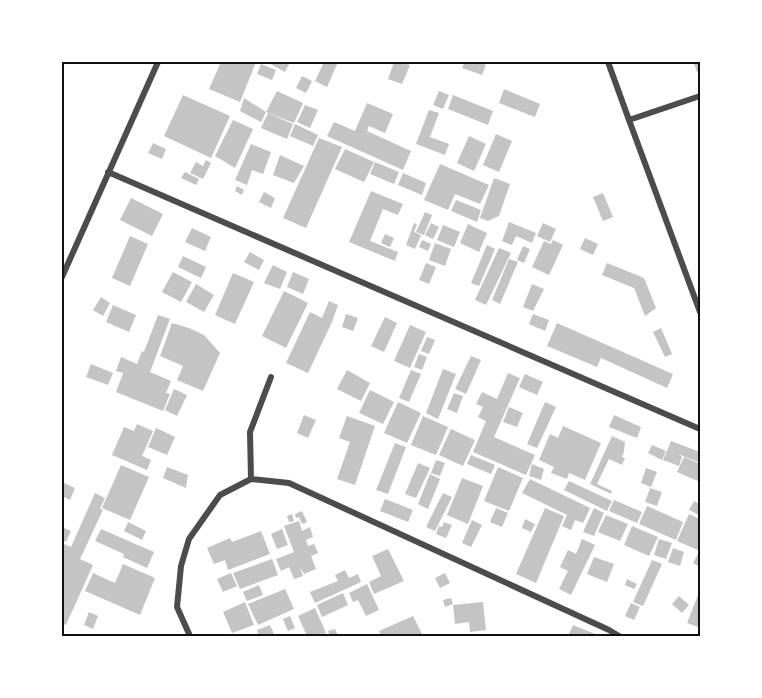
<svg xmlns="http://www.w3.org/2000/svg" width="762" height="698" font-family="'Work Sans',sans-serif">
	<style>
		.building { fill: #c4c4c4 }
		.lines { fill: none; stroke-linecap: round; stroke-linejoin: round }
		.minor { stroke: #4c4c4c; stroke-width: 6 }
		.neatline { fill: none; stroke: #111; stroke-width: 2 }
	</style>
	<rect width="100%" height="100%" fill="#fff"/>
	<path class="building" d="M221,62H256L240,102L209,89Z
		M267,62H290L285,72Z
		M324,62H338L327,87L315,81Z
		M394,62H402L410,65L402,84L388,79Z
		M465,62H477L486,65L482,75L462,68Z
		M700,62V70L697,72L694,64Z
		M261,64L276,70L272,80L257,74Z
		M302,76L312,81L306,93L296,88Z
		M504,89L540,104L535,117L499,103Z
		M277,91L303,103L294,123L266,112Z
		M439,91L449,95L443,109L433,105Z
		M183,95L230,116L211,158L164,136Z
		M453,95L493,111L488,125L448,109Z
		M244,98L266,112L261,122L240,111Z
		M367,103L393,114L385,133L369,126L367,131L411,151L403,170L327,136L334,122L355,131Z
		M305,105L318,110L310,128L297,122Z
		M429,110L439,113L430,137L449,144L445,155L416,144Z
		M268,113L293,124L287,139L261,128Z
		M233,120L253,129L235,168L215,156Z
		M295,124L318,135L313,146L290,136Z
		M496,134L512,141L499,172L483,165Z
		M469,136L486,144L474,171L457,163Z
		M319,138L342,147L306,228L283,218Z
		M153,143L166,149L162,159L148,153Z
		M251,144L271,152L263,174L252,170L247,185L235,180Z
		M345,149L374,162L364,182L335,169Z
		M280,155L304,166L294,183L273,175Z
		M206,160L211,163L203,179L190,173L196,162L203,166Z
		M375,162L399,172L394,184L370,174Z
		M440,164L489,185L480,204L455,194L448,210L424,200Z
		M185,172L199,179L196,185L181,178Z
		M403,173L426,183L422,195L398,185Z
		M494,178L510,184L499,216L488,221L480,218Z
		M237,186L244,190L242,195L235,191Z
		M371,191L403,204L398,215L383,209L370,241L398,252L395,261L349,242Z
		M264,192L275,198L271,208L259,202Z
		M603,193L613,217L603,221L593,197Z
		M131,198L163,214L152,236L120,220Z
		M456,200L481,210L477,222L451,211Z
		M425,212L432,215L424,235L416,232Z
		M509,222L536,233L532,243L516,236L512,245L502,241Z
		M414,223L417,224L414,232L421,235L415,249L406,245Z
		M431,223L439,227L433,239L425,235Z
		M543,223L556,229L550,242L537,236Z
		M468,224L487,233L479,252L460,243Z
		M443,225L460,232L454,247L437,240Z
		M192,228L211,237L205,251L185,242Z
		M385,234L394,238L390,247L381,243Z
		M130,236L148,244L130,286L112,278Z
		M585,238L598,244L593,255L580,249Z
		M422,240L431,244L428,251L419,247Z
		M553,240L563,245L549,275L532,267L544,241L551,244Z
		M435,243L451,249L445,266L429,260Z
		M487,245L495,249L479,286L471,283Z
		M523,246L530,249L524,263L517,260Z
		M499,248L511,253L486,305L475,300Z
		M250,252L264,260L259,270L244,262Z
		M183,256L206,267L201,278L178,267Z
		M509,259L518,262L500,304L492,300Z
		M426,263L436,267L429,284L419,280Z
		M607,263L644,278L656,308L645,316L634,288L602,275Z
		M273,265L287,272L280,289L264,283Z
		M173,272L192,282L181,302L162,292Z
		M293,272L309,279L303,294L287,287Z
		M233,273L254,282L235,324L215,315Z
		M196,284L214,295L204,312L186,302Z
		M532,284L544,289L533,311L523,307Z
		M284,291L308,303L286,348L262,336Z
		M101,297L110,303L103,316L93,310Z
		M329,301L338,305L332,322L308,373L286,363L310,312L322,318Z
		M113,305L136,315L129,332L106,322Z
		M346,314L358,318L353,331L342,327Z
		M533,314L549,320L545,331L529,324Z
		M158,315L170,319L150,372L171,381L166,393L170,394L163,411L116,392L123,373L116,371L121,357L137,364L142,351L144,352Z
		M385,317L397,323L384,352L371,346Z
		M172,323L189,328L204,335L220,353L203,391L177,380L183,366L160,356Z
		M557,323L673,374L667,388L601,358L597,367L547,346Z
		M410,325L426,332L410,368L394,361Z
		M661,328L672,354L665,357L653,332Z
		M427,337L435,340L429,354L421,351Z
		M419,354L427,357L422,370L414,367Z
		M471,356L481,360L466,394L455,389Z
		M91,364L113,373L108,385L86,377Z
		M443,369L456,374L438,419L426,413Z
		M347,370L370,383L361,401L337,389Z
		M411,370L421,374L409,402L399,398Z
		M508,373L520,378L494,437L535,455L526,475L473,452L486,421L478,417L483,407L476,404L482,392L497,399Z
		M525,374L543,382L537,395L519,387Z
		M174,389L187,395L177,416L165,410Z
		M370,390L394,402L383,424L359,413Z
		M454,393L463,396L457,413L447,409Z
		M398,402L421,413L407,443L384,433Z
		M545,402L556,407L537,448L527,444Z
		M509,407L523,413L517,427L503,422Z
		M304,415L316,420L308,438L297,433Z
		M614,415L641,427L637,438L609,427Z
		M347,416L375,426L355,485L337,479L350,442L339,438Z
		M423,416L448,427L436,455L411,445Z
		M137,424L153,431L142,456L151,460L147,470L112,455L124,427L134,431Z
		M563,426L601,443L585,480L569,473L567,479L551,473L554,467L539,460L550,434L558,438Z
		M156,428L175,437L167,455L148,447Z
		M451,429L475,440L463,466L439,455Z
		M612,436L625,442L624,452L622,457L625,458L622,465L609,459L597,484L612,491L611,494L590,484Z
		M671,441L700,452V463L678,454L682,457L679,466L663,460Z
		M395,443L406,447L388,494L376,490Z
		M652,445L666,451L662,460L648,453Z
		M471,455L495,465L491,474L467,464Z
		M684,457L700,464V482L677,472Z
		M436,460L445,463L440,476L431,473Z
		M418,463L430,468L416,498L405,494Z
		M532,464L544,469L541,480L529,476Z
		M121,465L149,477L130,520L102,508Z
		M167,467L188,475L186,488L163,478Z
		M498,467L523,478L509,511L484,501Z
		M646,468L657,472L651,487L641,483Z
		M430,474L440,479L428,509L418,504Z
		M462,478L483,486L468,524L447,515Z
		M530,479L590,508L583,523L575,520L571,530L562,526L567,515L522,493Z
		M569,481L612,501L607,511L564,490Z
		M62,482L75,488L70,500L62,496Z
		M650,488L662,492L657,506L645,502Z
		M95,493L105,498L100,509L103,510L80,559L93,565L66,625L62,623V543L71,547Z
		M443,493L452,497L435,531L426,527Z
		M385,499L413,510L408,522L380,511Z
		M614,500L642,512L637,523L609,511Z
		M694,501L700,504V512L699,515L689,510Z
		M647,506L683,522L676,540L639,524Z
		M496,508L508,513L502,527L490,522Z
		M545,508L564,516L536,583L516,574Z
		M594,508L604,513L594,536L583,532Z
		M302,511L307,522L302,524L299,517L296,518L295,514Z
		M292,514L294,521L289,522L287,516Z
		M689,514L700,519V551L677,541Z
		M606,515L628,524L620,541L598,532Z
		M525,519L535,524L531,532L522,528Z
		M472,520L482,525L471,547L462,543Z
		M299,521L302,531L310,527L313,537L306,540L308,546L314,544L318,553L311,556L316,569L304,574L300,567L303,576L294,579L289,567L281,571L276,559L294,552L284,526Z
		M128,522L146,531L142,540L124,531Z
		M444,522L452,525L446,538L436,534L439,526L442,527Z
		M632,526L658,537L649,556L624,545Z
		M62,527L71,531L66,542L62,540Z
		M101,529L154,552L147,568L123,557L124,554L95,541Z
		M282,529L288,545L277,549L271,534Z
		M261,531L270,554L228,570L225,560L214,564L207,548L230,538L232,542Z
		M582,539L595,545L571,595L559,589L568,571L560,567L568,550L576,554Z
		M659,539L672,543L666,559L654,555Z
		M673,548L684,552L680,566L668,562Z
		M388,549L404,581L374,594L369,582L381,576L372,556Z
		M699,552L700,553V567L693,563Z
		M594,557L614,564L607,582L587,574Z
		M272,559L278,575L240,589L233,573Z
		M652,560L662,564L643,606L633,602Z
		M123,564L155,578L140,615L85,591L93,573L115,583Z
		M345,570L349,578L358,574L361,582L315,603L310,592L338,581L335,575Z
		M231,573L237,586L223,592L217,579Z
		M445,573L450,583L440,588L435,578Z
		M627,579L637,584L634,589L625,585Z
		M367,584L379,610L366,616L358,600L353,602L349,593Z
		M259,585L263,595L247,601L243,592Z
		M285,589L294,609L258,625L248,604Z
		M343,593L348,605L322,617L317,605Z
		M698,595L700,596V621L698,627L687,623Z
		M679,596L689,605L682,613L672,604Z
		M451,598L453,604L445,607L443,600Z
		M245,602L254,625L232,633L223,612Z
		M483,602L486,630L470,632L469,622L455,624L453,605Z
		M631,603L640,607L634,620L625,616Z
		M315,608L326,633L317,636H307L298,616Z
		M89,612L98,616L93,629L84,625Z
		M290,616L295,628L288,631L283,619Z
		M413,616L423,636H381L379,631Z
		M270,625L274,634L268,636H259L257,630Z
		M573,625L600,636H568Z
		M335,629L338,636H330L328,631Z"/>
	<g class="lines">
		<path class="minor" d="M608,62L629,120L700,312
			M629,120L700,96
			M108,172L700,429
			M62,277L158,62
			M251,479L250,432L271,377
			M190,636L177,607L181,566L189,539L220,495L251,479L289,483L609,630L619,636"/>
	</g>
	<rect width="762" height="698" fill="none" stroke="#ffffff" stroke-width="126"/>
	<rect x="63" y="63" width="636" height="572" class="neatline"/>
</svg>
